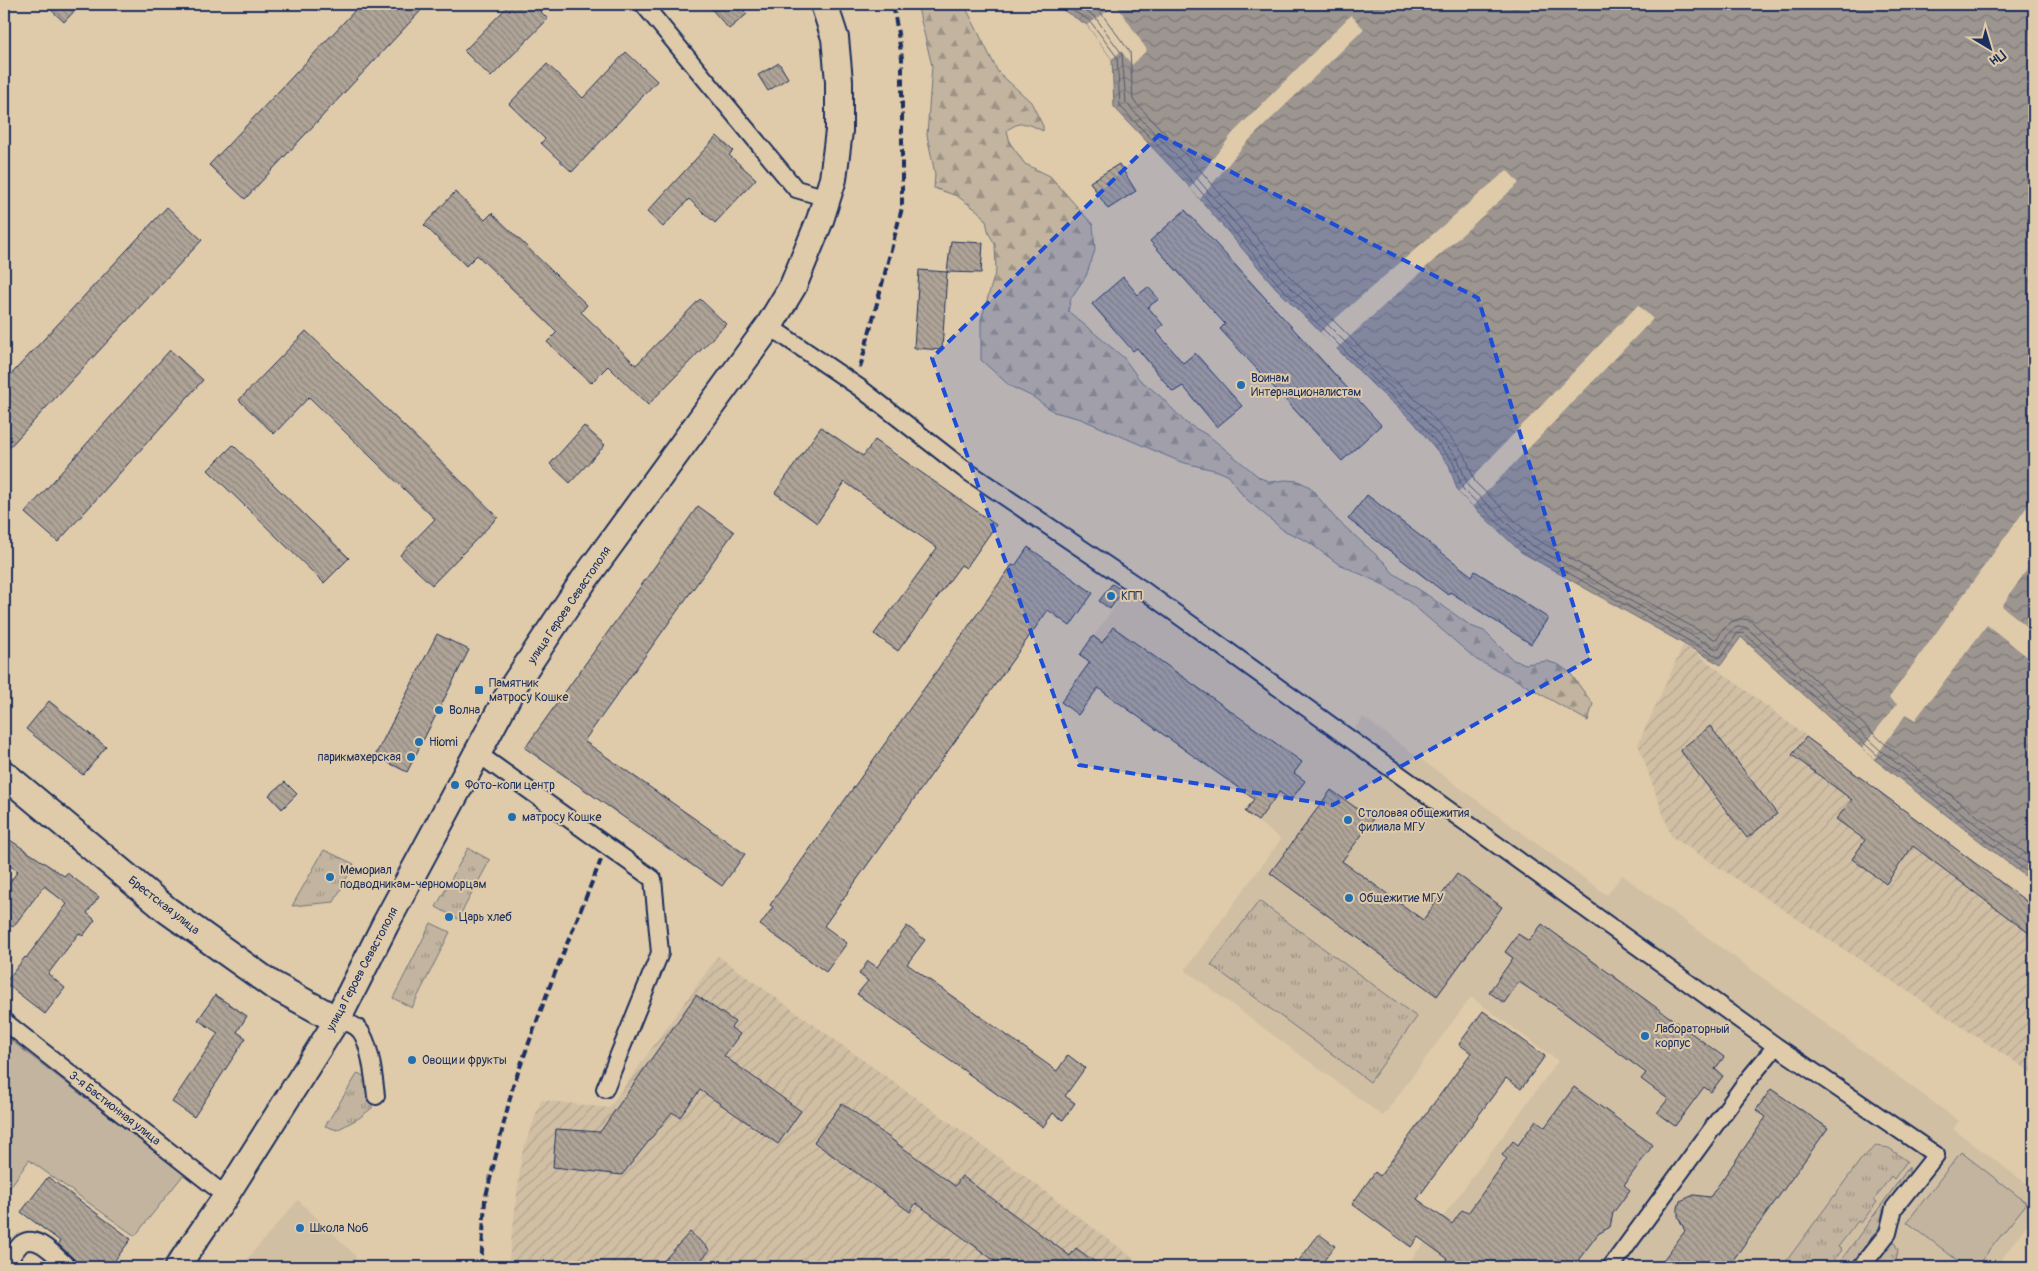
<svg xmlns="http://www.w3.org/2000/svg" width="2038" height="1271" font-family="Pangolin,sans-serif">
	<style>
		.built { fill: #d1bfa4 }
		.industrial { fill: url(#industrial-furrows) }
		.grass { fill: url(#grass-tufts); stroke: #6e727e }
		.forest { fill: url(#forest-firs); stroke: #6e727e }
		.park { fill: #c2b49f; stroke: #6e727e }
		.water { fill: url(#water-waves); stroke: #686c7c }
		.pier { fill: #dfcbaa }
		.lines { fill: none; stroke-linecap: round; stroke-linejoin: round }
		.shore { stroke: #4f5872; stroke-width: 1 }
		.building { fill: url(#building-back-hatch); stroke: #1b2f5e }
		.minor-casing { stroke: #1b2f5e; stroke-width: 20 }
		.secondary-casing { stroke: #1b2f5e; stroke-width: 28 }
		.primary-casing { stroke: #1b2f5e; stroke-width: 30 }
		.minor { stroke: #dfcbaa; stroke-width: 16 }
		.secondary { stroke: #dfcbaa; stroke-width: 24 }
		.primary { stroke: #dfcbaa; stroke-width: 26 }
		.rail { stroke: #1b2f5e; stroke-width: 4; stroke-dasharray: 8 4; stroke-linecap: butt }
		.marked { fill: #1d4ed8; fill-opacity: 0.2; stroke: #1d4ed8; stroke-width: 4; stroke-dasharray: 10 6; stroke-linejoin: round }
		.poi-dot { fill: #1f6fb2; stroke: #dfcbaa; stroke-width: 2 }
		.labels { text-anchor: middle; stroke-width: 4; stroke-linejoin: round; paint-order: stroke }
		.poi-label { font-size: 12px; fill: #1b2f5e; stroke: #dfcbaa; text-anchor: start }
		.street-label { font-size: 12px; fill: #1b2f5e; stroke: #dfcbaa }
	</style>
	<defs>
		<pattern id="industrial-furrows" width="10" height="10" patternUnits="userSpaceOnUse" patternTransform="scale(1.25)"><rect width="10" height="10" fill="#d1bfa4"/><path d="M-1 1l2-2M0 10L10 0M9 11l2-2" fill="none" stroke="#b3a490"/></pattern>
		<pattern id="grass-tufts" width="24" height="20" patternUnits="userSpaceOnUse" patternTransform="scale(1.25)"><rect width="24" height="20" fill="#c2b49f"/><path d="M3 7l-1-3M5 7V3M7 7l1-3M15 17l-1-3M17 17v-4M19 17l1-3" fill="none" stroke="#9d9385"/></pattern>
		<pattern id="forest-firs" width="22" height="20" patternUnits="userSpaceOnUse" patternTransform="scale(1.25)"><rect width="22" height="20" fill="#c2b49f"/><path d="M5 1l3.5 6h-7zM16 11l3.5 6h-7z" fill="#9d9385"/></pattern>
		<pattern id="water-waves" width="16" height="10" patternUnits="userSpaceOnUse" patternTransform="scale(1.25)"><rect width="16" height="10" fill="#9c9590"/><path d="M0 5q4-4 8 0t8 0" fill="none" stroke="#7e7a79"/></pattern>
		<pattern id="building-back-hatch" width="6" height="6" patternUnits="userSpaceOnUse" patternTransform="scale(1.25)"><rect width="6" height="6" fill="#afa497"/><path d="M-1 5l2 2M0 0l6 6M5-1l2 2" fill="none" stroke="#8e867e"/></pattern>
	</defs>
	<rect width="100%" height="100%" fill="#dfcbaa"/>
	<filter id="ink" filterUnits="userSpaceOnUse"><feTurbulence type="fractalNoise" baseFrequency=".02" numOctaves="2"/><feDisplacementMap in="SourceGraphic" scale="10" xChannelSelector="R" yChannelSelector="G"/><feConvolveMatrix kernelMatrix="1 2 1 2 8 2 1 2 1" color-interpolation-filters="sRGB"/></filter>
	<g filter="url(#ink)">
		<path class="built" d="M1128,588L1342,745L1363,717L1607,895L1622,875L1959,1121L1953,1129L2034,1189V1215L1996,1267H1406L1558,1061L1471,997L1383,1116L1185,970L1281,839L1245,812L1254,799L1098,688L1078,715L1061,702L1090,662L1080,655Z
			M298,1200L355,1255L357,1267H240Z"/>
		<path class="industrial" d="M1684,644L2024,900L2034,904V1086L2029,1071L1671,836L1638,744Z
			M718,956L1026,1177L1145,1267H508L522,1153L541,1100L609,1108Z"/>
		<path class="grass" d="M468,848L490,860L458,919L436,907Z
			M324,850L354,864L334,902L292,906Z
			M1259,901L1417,1017L1370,1082L1211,965Z
			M431,923L450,932L412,1008L393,998Z
			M358,1073L367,1078L372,1096V1108L359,1118L337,1130L325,1126Z
			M1876,1146L1889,1148L1907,1161L1894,1179L1891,1176L1874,1200L1877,1202L1861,1223L1858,1221L1838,1247L1842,1250L1829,1267H1782L1862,1158Z
			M1909,1167V1174L1883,1210L1880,1226L1850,1267H1836Z
			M1889,1241L1894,1242L1898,1250L1896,1261L1891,1267H1869Z"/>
		<path class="forest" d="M917,4H964L998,72L1031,102L1043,126V131C1027,123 1022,120 1007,130L1010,143L1025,164L1050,176L1093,225L1095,250L1086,276L1071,298L1068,311L1124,358L1139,379L1159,395L1186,423L1209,436L1260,478L1271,482L1285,480L1298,481L1310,487L1335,518L1384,562L1393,573L1426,594L1471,626L1484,631L1513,660L1526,664L1547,661L1559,665L1570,673L1593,704L1588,721L1511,677L1477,660L1406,599L1384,585L1337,563L1307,541L1283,530L1244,497L1229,476L1218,471L1181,462L1081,419L1054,412L1033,397L1010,386L981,360V320L996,270L995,244L989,234L986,221L978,211L957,196L934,188L935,174L927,135L932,66Z"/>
		<path class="park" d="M4,1035L184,1174L135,1236L29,1160L4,1196Z
			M1961,1152L2027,1203L1976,1267H1966L1907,1222Z"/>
		<path class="water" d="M1056,4H2034V883L1874,759L1741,637L1721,665L1521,552L1458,492L1449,465L1412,420L1377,389L1276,288L1187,184L1114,107L1112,59L1087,25L1058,7Z"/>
		<path class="pier" d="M1109,4H1116L1147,50L1132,65L1121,51L1112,59L1087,25L1112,8Z
			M1351,15L1364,29L1244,145L1200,199L1190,188L1233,133Z
			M1507,170L1519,183L1336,349L1320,332Z
			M1638,305L1653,319L1473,506L1458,492Z
			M2034,497V559L2002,606L2034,632V662L1987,625L1915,720L1906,714L1874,759L1862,748L1897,704L1889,698Z"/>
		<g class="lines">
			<path class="shore" d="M1062,4L1090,21L1117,57L1120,106L1191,180L1279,285L1380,386L1415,417L1453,462L1463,489L1524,548L1718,657H1721L1737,634L1744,633L1877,755L2034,877
				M1074,4L1095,17L1122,54L1126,103L1195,176L1284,281L1384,381L1420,413L1458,459L1468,486L1528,543L1716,649H1719C1726,638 1732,622 1747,628L1881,751L2034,869
				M1089,4L1101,13L1130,52L1133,100L1201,171L1289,276L1389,376L1425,408L1465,455L1475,482L1532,537L1714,639H1717C1725,626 1734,614 1751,621L1886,745L2034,860"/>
		</g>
		<path class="building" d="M45,4H81L64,22Z
			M361,4H427L245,199L209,165Z
			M510,4H533L548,19L491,77L464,51Z
			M707,4H738L747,14L729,29Z
			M626,52L657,81L572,172L541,143L545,139L509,104L547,64L583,98Z
			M779,63L788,78L768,91L758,75Z
			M717,136L733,151L729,155L756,179L715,223L689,199L663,227L647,212Z
			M1119,164L1136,191L1108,209L1090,182Z
			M455,192L485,220L492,213L587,305L581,312L636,365L700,299L726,324L648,405L608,366L591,383L547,342L557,332L477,255L466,266L424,225Z
			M167,207L202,240L4,453V382Z
			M1185,210L1381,425L1342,461L1220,329L1225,324L1150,241Z
			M951,241L983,243L981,273L947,272Z
			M919,270L947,272L942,350L914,348Z
			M1123,277L1138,295L1148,287L1159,299L1148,307L1163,325L1156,331L1183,363L1195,353L1242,406L1217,427L1183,386L1173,392L1137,348L1133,351L1092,304Z
			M306,331L498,517L432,585L400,555L435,519L309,397L274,434L239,400Z
			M170,350L203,380L58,542L25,513Z
			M584,426L605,445L570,483L550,464Z
			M821,427L863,456L875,440L996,525L966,568L961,565L898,651L874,634L937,548L845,482L817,523L775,493Z
			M233,445L349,558L324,583L208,470Z
			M1367,495L1472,576L1475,571L1548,618L1531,644L1450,592L1448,595L1348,519Z
			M698,506L734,532L584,741L745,854L722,886L525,748Z
			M1028,547L1093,593L1070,626L1048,610L824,926L847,943L826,972L760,925L773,907L770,905L1012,565L1015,566Z
			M1112,584L1123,591L1110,609L1099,601Z
			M1113,627L1302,762L1294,773L1305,781L1291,800L1279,792L1258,821L1245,812L1254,799L1098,688L1078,715L1061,702L1090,662L1080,655L1093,636L1102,643Z
			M437,634L469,650L407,772L375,756Z
			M49,701L106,747L83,775L26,729Z
			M1710,726L1777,814L1747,838L1680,750Z
			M1806,737L2034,907V937L1913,846L1886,884L1852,859L1865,840L1836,819L1852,800L1792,755Z
			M285,782L297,794L282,809L269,795Z
			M1331,790L1373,820L1342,861L1423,920L1457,874L1502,907L1437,996L1270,873Z
			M4,836L64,876L67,873L99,897L87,913L95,920L83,936L79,933L48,974L65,988L45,1014L5,983L25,957L26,958L67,904L44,886L13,927L4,921V890L18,871L4,862Z
			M1542,924L1724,1057L1715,1069L1723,1076L1711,1092L1704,1087L1675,1126L1657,1113L1668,1099L1641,1079L1646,1073L1554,1005L1519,982L1504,1003L1489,992L1513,958L1505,952L1518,934L1529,941Z
			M907,926L925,940L907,964L1057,1071L1068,1055L1085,1068L1065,1096L1075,1103L1063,1120L1053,1113L1043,1127L857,994L868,981L859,974L868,961L877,967Z
			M215,995L247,1016L237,1032L246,1038L194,1117L172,1102L218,1033L198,1020Z
			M696,995L735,1022L731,1028L740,1034L724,1056L801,1111L778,1144L700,1090L680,1117L672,1112L622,1175L553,1167L556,1129L600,1132Z
			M1483,1011L1545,1056L1521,1089L1506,1078L1417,1199L1452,1224L1462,1210L1468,1213L1507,1159L1502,1155L1513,1141L1518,1145L1536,1120L1545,1127L1574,1087L1653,1145L1624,1185L1630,1190L1613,1213L1610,1227L1598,1234L1573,1267H1442L1448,1259L1418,1237L1411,1247L1352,1204L1375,1172L1380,1176L1471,1053L1459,1044Z
			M1771,1089L1828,1128L1728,1267H1658L1685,1231L1678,1216V1208L1680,1201L1694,1195L1710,1197L1766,1117L1756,1110Z
			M842,1103L955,1186L962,1176L1070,1256L1076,1248L1102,1267H1003L916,1203L910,1212L814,1142Z
			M48,1177L131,1239L110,1267H78L75,1260L58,1244L60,1241L21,1212Z
			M690,1232L710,1250L695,1267H658Z
			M1319,1234L1335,1246L1319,1267H1294Z"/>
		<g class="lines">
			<g class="minor-casing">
				<path id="minor" d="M643,4L796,189L827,198
					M769,326L860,388L964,469L1146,592L1776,1046L1936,1155L1894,1208L1888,1233L1861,1267
					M477,753L653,879L660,953L605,1089
					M337,1020C343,1022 351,1023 356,1027C370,1036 374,1079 376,1096
					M4,1021L226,1196
					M4,1267C9,1260 15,1250 21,1244C37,1232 57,1258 68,1267
					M1611,1267L1747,1081L1776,1046"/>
			</g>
			<g class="secondary-casing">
				<path id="secondary" d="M177,1267L226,1196L337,1020"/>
			</g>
			<g class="primary-casing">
				<path id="primary" d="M4,774L167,910L271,984L337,1020L386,923L514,685L584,580L769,326L793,286L820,220L833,179L839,131V81L835,38L824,4"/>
			</g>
			<use href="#minor" class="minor"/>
			<use href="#secondary" class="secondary"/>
			<use href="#primary" class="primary"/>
			<path class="rail" d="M860,368L902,208V58L893,4
				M481,1267L485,1200L513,1086L551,983L601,860"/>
		</g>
	</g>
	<path class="marked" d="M1159,135L1478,298L1590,659L1333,805L1079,765L932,358Z"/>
	<g class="poi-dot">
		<circle cx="1241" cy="385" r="5"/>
		<circle cx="1111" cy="596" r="5"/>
		<rect x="474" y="685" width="10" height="10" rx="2.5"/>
		<circle cx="439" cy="710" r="5"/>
		<circle cx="419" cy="742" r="5"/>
		<circle cx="411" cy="757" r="5"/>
		<circle cx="455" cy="785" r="5"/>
		<circle cx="512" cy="817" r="5"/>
		<circle cx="1348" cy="820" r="5"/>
		<circle cx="330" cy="877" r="5"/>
		<circle cx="1349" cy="898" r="5"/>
		<circle cx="449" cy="917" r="5"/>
		<circle cx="1645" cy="1036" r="5"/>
		<circle cx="412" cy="1060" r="5"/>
		<circle cx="300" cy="1228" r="5"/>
	</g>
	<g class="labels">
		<g class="poi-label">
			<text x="1251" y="382">Воинам<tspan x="1251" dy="14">Интернационалистам</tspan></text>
			<text x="1121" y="600">КПП</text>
			<text x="489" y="687">Памятник<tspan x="489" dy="14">матросу Кошке</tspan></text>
			<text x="449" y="714">Волна</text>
			<text x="429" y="746">Hiomi</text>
			<text x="401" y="761" text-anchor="end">парикмахерская</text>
			<text x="465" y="789">Фото-копи центр</text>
			<text x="1358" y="817">Столовая общежития<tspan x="1358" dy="14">филиала МГУ</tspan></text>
			<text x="522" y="821">матросу Кошке</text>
			<text x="340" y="874">Мемориал<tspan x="340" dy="14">подводникам-черноморцам</tspan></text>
			<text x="1359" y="902">Общежитие МГУ</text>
			<text x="459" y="921">Царь хлеб</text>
			<text x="1655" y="1033">Лабораторный<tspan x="1655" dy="14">корпус</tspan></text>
			<text x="422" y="1064">Овощи и фрукты</text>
			<text x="310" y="1232">Школа №6</text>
		</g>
		<g class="street-label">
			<text transform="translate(569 605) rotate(-56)" y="4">улица Героев Севастополя</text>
			<text transform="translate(164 905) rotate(38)" y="4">Брестская улица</text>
			<text transform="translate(362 969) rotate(-62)" y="4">улица Героев Севастополя</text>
			<text transform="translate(115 1108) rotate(38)" y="4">3-я Бастионная улица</text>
		</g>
	</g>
	<rect width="2038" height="1271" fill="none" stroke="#dfcbaa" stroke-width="20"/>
	<rect x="10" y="10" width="2018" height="1251" fill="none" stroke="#1b2f5e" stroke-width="2" filter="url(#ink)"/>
	<g transform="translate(1990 48) rotate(142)" stroke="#dfcbaa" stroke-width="4" paint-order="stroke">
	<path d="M0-4L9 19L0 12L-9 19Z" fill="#1b2f5e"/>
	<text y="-8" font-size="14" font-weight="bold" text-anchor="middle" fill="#1b2f5e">Пн</text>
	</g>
</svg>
